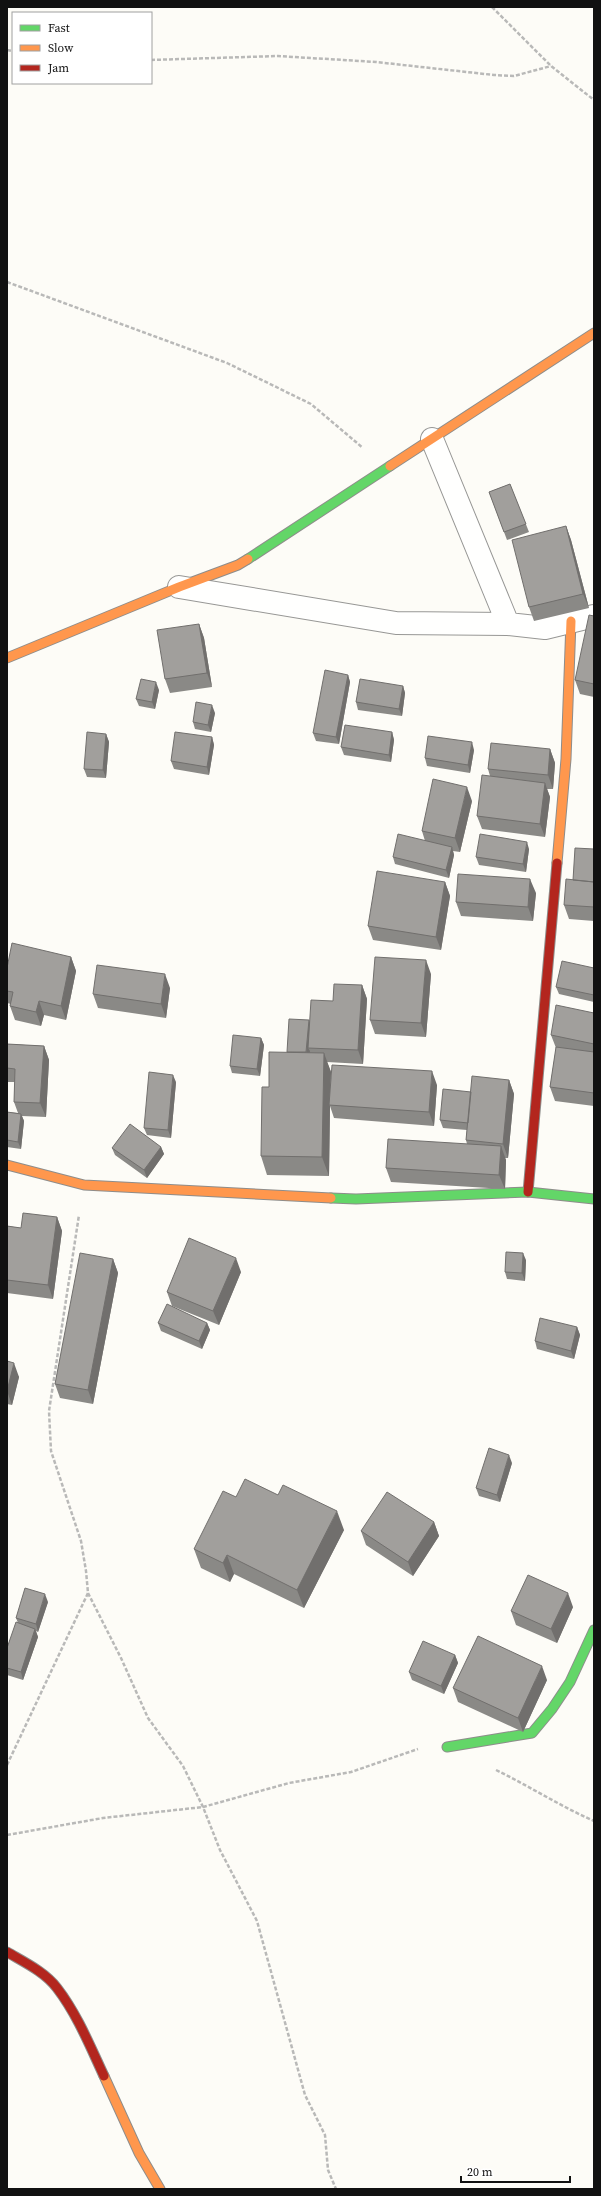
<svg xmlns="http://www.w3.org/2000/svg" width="601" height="2196" font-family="'Source Serif 4',serif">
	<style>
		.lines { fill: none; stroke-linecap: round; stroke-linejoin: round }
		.street-casing { stroke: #979795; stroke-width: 24 }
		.fast-casing { stroke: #8e8d8b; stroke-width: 11 }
		.slow-casing { stroke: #8e8d8b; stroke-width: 11 }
		.jam-casing { stroke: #8e8d8b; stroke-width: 11 }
		.path { stroke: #b9b9b8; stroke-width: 2.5; stroke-dasharray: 4 2; stroke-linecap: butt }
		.street { stroke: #fffffe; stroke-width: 22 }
		.fast { stroke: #63d668; stroke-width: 9 }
		.slow { stroke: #ff974d; stroke-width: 9 }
		.jam { stroke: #b3261e; stroke-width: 9 }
		.wall { fill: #8a8986 }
		.shaded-wall { fill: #716f6d }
		.building { fill: #a19f9c; stroke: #716f6d }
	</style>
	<rect width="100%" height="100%" fill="#fdfcf7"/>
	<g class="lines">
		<g class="street-casing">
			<path id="street" d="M432,439L508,624
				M179,587L396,623L508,624L545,628L594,616"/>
		</g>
		<g class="fast-casing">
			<path id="fast" d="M248,559L390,466
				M331,1198L356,1199L528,1192L594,1199
				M447,1747L532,1733L552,1709L570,1682L594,1630"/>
		</g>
		<g class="slow-casing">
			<path id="slow" d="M390,466L594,333
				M7,658L179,587L238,565L248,559
				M557,863L566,759L571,621
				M7,1165L84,1185L331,1198
				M104,2076L139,2153L160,2189"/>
		</g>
		<g class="jam-casing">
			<path id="jam" d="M528,1192L557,863
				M7,1952C24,1962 45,1972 57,1988C77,2014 90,2046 104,2076"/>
		</g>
		<path class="path" d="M492,7L551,66L594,100
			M7,50L13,51
			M151,60L278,56L376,62L494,75L514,76L551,66
			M7,282L227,363L311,404L363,448
			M88,1593L121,1658L148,1718L183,1766L203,1807L220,1850L257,1921L305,2095L325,2135L328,2170L336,2189
			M7,1765L88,1593L86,1571L81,1541L51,1451L49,1411L79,1215
			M496,1770C529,1786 560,1806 594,1821
			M7,1835L103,1818L203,1807L289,1783L351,1772L418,1749"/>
		<use href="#street" class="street"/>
		<use href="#fast" class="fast"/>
		<use href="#slow" class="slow"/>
		<use href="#jam" class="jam"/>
	</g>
	<path class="wall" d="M510,484L529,532L507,540L489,492Z
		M566,526L571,540L589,608L534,621L529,607Z
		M594,616V697L580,694L575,680Z
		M199,624L204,638L212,687L170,693L165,679Z
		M348,675L350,682L339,744L316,741L313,733Z
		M403,686L405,693L402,716L358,710L356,702Z
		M159,690L155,709L139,706L136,699Z
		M215,713L211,732L195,729L193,722Z
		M392,732L394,740L391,762L344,755L341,747Z
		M106,734L109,742L106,778L87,777L84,769Z
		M212,737L214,745L209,775L174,769L171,761Z
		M550,749L555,763L553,789H547L550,797L545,837L482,829L477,816L490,776L488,769Z
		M474,750L470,773L427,766L425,758Z
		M472,801L460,852L453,851L454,855L449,878L395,864L393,857L425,841L422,831Z
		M529,849L526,872L479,865L476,857Z
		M594,849V921L569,919L564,905L573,880Z
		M445,882L450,896L441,950L373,940L368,926Z
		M536,893L533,921L461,916L456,902Z
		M71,957L76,971L66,1020L44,1015L41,1026L15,1020L10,1006L11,1004L7,1003V968Z
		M594,968V1002L559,994L556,987Z
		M431,974L426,1037L375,1034L370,1020Z
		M362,985L367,999L363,1064L327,1062L331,1072L330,1092L437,1085L434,1126L334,1118L330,1106L329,1176L267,1175L261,1156L287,1052L309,1020L310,1023L333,1001Z
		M170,988L166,1018L98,1008L93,994Z
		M594,1013V1106L555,1101L550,1087L556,1048L551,1035Z
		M261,1038L264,1045L260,1076L232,1073L230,1066Z
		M7,1044L44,1046L49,1060L46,1117L22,1116L24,1121L21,1149L7,1147V1112L18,1113L14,1102L15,1082H7Z
		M509,1080L514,1094L508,1158H505L506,1160L505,1189L391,1182L386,1168L467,1144L466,1140L467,1130L443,1128L440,1120L471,1092Z
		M176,1082L171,1138L147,1135L144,1128Z
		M161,1147L164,1154L147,1178L115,1155L112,1148Z
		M57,1217L62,1231L53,1299L7,1293V1226L21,1228Z
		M113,1259L118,1273L93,1404L60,1398L55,1384Z
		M526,1260L525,1281L507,1279L505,1272Z
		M241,1272L219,1325L172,1306L167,1292Z
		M158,1323H207L210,1330L202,1349L161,1331Z
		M577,1327L580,1335L574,1359L537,1349L535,1341Z
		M7,1361L19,1377L12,1405L7,1404Z
		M512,1463L500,1502L479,1496L476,1488Z
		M236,1497L344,1530L304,1608L234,1574L230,1582L201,1568L194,1549Z
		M434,1522L439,1536L413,1576L366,1545L361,1531Z
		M48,1602L38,1632L36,1631L38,1637L23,1680L7,1675V1648L18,1623L16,1618Z
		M573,1607L557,1643L516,1625L511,1611Z
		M455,1655L458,1663L444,1694L412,1680L409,1672Z
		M547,1680L523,1732L458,1702L453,1688Z"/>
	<path class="shaded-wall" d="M566,526L571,540L589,608L583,594Z
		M199,624L204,638L212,687L207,673Z
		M348,675L350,682L339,744L336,737Z
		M156,682L159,690L155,709L152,702Z
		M403,686L405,693L402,716L399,709Z
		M212,705L215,713L211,732L208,725Z
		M392,732L394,740L391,762L389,755Z
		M106,734L109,742L106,778L103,770Z
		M212,737L214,745L209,775L207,767Z
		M472,742L474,750L470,773L468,765Z
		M550,749L555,763L553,789L548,775Z
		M545,783L550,797L545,837L540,824Z
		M467,787L472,801L460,852L455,838Z
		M527,842L529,849L526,872L523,864Z
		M452,847L454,855L449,878L446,870Z
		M530,879L536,893L533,921L528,907Z
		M445,882L450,896L441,950L436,937Z
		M71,957L76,971L66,1020L61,1006Z
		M426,960L431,974L426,1037L421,1023Z
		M165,974L170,988L166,1018L161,1004Z
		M362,985L367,999L363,1064L358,1050Z
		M39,1001L44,1015L41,1026L36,1012Z
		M309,1020L311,1028L308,1048L310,1051L308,1065L306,1057Z
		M261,1038L264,1045L260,1076L257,1069Z
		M44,1046L49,1060L46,1117L40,1103Z
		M324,1053L331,1072L330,1105H329L330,1106L329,1176L322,1157Z
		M432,1071L437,1085L434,1126L429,1112Z
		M173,1075L176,1082L171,1138L168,1130Z
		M509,1080L514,1094L508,1158L503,1144Z
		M21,1114L24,1121L21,1149L18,1142Z
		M501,1146L506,1160L505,1189L499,1175Z
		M161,1147L164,1154L147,1178L144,1170Z
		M57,1217L62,1231L53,1299L48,1285Z
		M523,1253L526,1260L525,1281L522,1273Z
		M236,1258L241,1272L219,1325L213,1311Z
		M113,1259L118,1273L93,1404L88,1390Z
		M207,1323L210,1330L202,1349L199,1341Z
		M577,1327L580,1335L574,1359L571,1351Z
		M14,1363L19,1377L12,1405L7,1391Z
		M509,1455L512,1463L500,1502L497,1495Z
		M337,1511L344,1530L304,1608L297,1590Z
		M434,1522L439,1536L413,1576L408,1562Z
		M227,1555L234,1574L230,1582L223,1563Z
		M568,1593L573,1607L557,1643L551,1629Z
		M45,1594L48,1602L38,1632L36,1624Z
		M35,1629L38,1637L23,1680L21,1672Z
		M455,1655L458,1663L444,1694L441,1686Z
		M542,1666L547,1680L523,1732L518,1718Z"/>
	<path class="building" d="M510,484L526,524L504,532L489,492Z
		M566,526L583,594L529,607L512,540Z
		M589,615L594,616V684L575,680Z
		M199,624L207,673L165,679L157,630Z
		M325,670L348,675L336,737L313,733Z
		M141,679L156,682L152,702L136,699Z
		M360,679L403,686L399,709L356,702Z
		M196,702L212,705L208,725L193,722Z
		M345,725L392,732L389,755L341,747Z
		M87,732L106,734L103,770L84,769Z
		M175,732L212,737L207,767L171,761Z
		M428,736L472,742L468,765L425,758Z
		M491,743L550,749L548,775L488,769Z
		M482,775L545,783L540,824L477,816Z
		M433,779L467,787L455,838L422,831Z
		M398,834L452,847L446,870L393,857Z
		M480,834L527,842L523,864L476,857Z
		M575,848L594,849V882L573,880Z
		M377,871L445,882L436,937L368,926Z
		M458,874L530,879L528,907L456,902Z
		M566,879L594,882V907L564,905Z
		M12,943L71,957L61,1006L39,1001L36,1012L10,1006L13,992L7,991V968Z
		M375,957L426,960L421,1023L370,1020Z
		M562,961L594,968V995L556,987Z
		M97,965L165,974L161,1004L93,994Z
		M334,984L362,985L358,1050L308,1048L311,1000L333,1001Z
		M556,1005L594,1013V1044L551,1035Z
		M289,1019L309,1020L306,1052H287Z
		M233,1035L261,1038L257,1069L230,1066Z
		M7,1044L44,1046L40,1103L14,1102L15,1069L7,1068Z
		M556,1047L594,1052V1093L550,1087Z
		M269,1052L324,1053L322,1157L261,1156L262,1087H269Z
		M332,1065L432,1071L429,1112L329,1105Z
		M149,1072L173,1075L168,1130L144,1128Z
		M472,1076L509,1080L503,1144L466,1140Z
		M443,1089L471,1092L468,1123L440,1120Z
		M7,1112L21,1114L18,1142L7,1140Z
		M130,1124L161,1147L144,1170L112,1148Z
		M388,1139L501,1146L499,1175L386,1168Z
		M23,1213L57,1217L48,1285L7,1280V1226L21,1228Z
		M189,1238L236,1258L213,1311L167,1292Z
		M506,1252L523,1253L522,1273L505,1272Z
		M80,1253L113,1259L88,1390L55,1384Z
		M167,1304L207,1323L199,1341L158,1323Z
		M540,1318L577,1327L571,1351L535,1341Z
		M7,1361L14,1363L7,1391Z
		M489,1448L509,1455L497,1495L476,1488Z
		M245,1479L278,1495L283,1485L337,1511L297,1590L227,1555L223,1563L194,1549L223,1491L236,1497Z
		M387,1492L434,1522L408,1562L361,1531Z
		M528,1575L568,1593L551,1629L511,1611Z
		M25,1588L45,1594L36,1624L16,1618Z
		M16,1622L35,1629L21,1672L7,1668V1648Z
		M478,1636L542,1666L518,1718L453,1688Z
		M423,1641L455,1655L441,1686L409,1672Z"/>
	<rect width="601" height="2196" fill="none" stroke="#111111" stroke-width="16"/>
	<rect x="12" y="12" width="140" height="72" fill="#ffffff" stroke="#a0a0a0"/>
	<rect x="20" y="25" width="20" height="6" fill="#63d668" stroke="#a0a0a0"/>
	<text x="48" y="32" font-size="12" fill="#111111">Fast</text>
	<rect x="20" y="45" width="20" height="6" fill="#ff974d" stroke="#a0a0a0"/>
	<text x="48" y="52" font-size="12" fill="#111111">Slow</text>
	<rect x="20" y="65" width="20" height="6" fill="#b3261e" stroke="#a0a0a0"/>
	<text x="48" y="72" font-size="12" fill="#111111">Jam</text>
	<path d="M461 2176v6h109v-6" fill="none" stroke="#111111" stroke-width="2"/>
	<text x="467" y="2176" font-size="12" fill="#111111" stroke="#ffffff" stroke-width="3" paint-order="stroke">20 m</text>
</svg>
